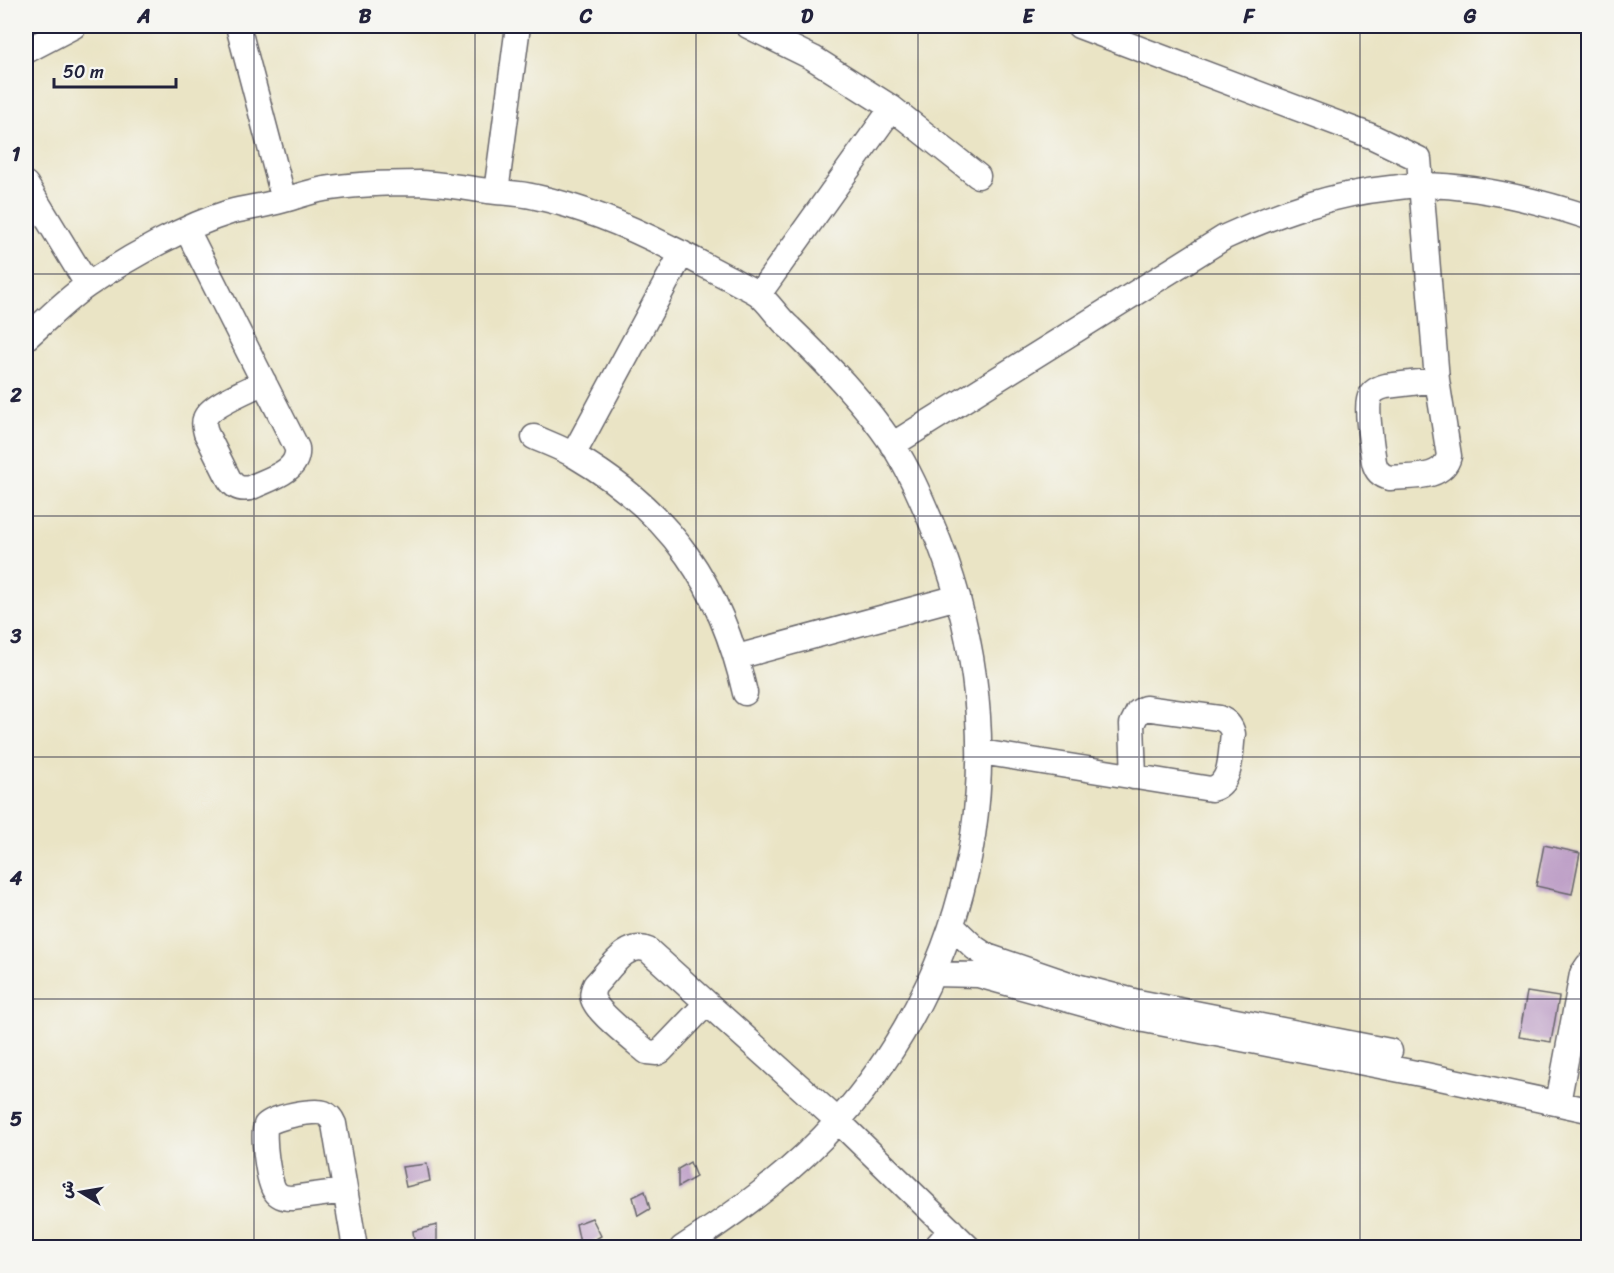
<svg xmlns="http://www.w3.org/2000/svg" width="1614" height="1273" font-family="Sriracha,'Playpen Sans Arabic',sans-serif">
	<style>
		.building { fill: #bb9bc5 }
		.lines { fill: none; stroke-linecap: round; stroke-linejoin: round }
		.minor-casing { stroke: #68666b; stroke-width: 27 }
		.minor { stroke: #fff; stroke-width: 24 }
		.grid { fill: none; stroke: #22223b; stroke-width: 1.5; stroke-opacity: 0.55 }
		.neatline { fill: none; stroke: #22223b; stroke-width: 2 }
		.grid-label { font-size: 20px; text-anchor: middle; font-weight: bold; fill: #22223b }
	</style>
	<rect width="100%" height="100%" fill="#f6f6f2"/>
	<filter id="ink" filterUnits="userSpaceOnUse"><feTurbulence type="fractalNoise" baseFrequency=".0167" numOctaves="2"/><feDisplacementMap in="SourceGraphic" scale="12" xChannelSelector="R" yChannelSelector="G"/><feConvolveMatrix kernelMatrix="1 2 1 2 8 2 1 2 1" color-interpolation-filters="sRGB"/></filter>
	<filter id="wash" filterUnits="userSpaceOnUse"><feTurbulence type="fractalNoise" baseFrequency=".008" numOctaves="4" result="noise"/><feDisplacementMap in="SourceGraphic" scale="24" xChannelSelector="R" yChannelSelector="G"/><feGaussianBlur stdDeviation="1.35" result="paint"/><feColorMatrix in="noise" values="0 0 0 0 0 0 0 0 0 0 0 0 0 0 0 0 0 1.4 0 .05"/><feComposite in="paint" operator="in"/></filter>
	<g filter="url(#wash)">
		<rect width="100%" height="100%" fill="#eae4c5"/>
		<g id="blocks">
			<path class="building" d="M1544,845L1580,853L1572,894L1536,886Z
				M1527,992L1559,997L1551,1042L1519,1037Z
				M690,1162L696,1177L678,1187V1169Z
				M427,1164L430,1181L406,1187L402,1167Z
				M645,1191L650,1209L638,1216L633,1197Z
				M592,1218L601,1236L581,1248L576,1224Z
				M437,1225V1243H427V1248H415L413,1231Z"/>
		</g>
	</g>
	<g filter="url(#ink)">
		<use href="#blocks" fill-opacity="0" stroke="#68666b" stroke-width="1.5"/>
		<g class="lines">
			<g class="minor-casing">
				<path id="minor" d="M238,26L284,200
					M748,26L813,58L892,108L978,176
					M1079,26L1371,136L1419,159L1437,380L1449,456C1443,480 1411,476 1390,478C1381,476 1376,471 1374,462C1372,447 1366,413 1369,400C1371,391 1378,388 1386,386L1437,380
					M26,51L74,26
					M26,184L87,284
					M496,192L518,26
					M187,230L297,448C300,472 268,479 250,488C240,490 234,487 229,479L206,433C205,428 203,424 205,419C209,405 251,389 264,382
					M759,294L892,108
					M26,338C47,320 68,297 92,282C131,256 185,226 230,212C245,208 262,206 277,202C293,198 308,192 324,189C355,184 389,183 420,183C443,184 466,188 488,191C504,193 520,193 536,197C583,207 628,226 671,248C692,258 711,269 731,279C739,284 749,288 757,293C769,302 778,318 790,328C827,364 863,401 892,444C908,468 920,496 931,522C1018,726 987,952 839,1120C794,1171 739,1211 682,1248
					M534,437C547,443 562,448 575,456C671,512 721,586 745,693
					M892,445L1225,237C1278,213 1332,194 1391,188C1401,187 1412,185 1423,185C1478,186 1536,200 1588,217
					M573,455L682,253
					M737,657L958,597
					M981,752L1211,789C1233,784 1230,752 1233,734C1231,725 1227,721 1219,718L1145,708L1138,712L1132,724L1134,777
					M952,926L975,948L987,956L1069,984L1138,1002L1390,1051
					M933,974L978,975L1134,1018L1426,1075L1588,1110
					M706,1004L661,1051L657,1053L647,1052C634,1041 602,1016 595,1003C591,997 592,991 595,985C609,971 626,940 648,950L838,1121L969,1248
					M1558,1103L1582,974L1588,965
					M345,1191L292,1198C285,1198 279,1197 275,1191C268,1182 262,1135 266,1125C274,1117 314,1109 324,1113C329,1115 332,1119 334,1124L355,1248
					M935,1248L951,1230"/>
			</g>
			<use href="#minor" class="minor"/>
		</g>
	</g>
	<path class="grid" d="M254,26V1248M475,26V1248M696,26V1248M918,26V1248M1139,26V1248M1360,26V1248M26,274H1588M26,516H1588M26,757H1588M26,999H1588"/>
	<rect width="1614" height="1273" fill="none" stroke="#f6f6f2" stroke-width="66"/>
	<g transform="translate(81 1192) rotate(281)" stroke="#f6f6f2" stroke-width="4.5" paint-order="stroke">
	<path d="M0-4.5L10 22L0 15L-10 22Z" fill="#22223b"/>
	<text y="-9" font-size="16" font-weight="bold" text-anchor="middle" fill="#22223b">ش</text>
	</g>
	<path d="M54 78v9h122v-9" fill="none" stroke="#22223b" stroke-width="3"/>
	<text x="63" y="78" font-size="18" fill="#22223b" stroke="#f6f6f2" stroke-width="4.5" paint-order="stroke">50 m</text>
	<rect x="33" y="33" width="1548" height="1207" class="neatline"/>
	<g class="grid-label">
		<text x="144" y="23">A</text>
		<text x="365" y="23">B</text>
		<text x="586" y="23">C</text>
		<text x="807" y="23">D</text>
		<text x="1028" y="23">E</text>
		<text x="1249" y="23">F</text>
		<text x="1470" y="23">G</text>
		<text x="16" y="161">1</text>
		<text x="16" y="402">2</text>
		<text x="16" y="643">3</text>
		<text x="16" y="885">4</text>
		<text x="16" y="1126">5</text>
	</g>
</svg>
